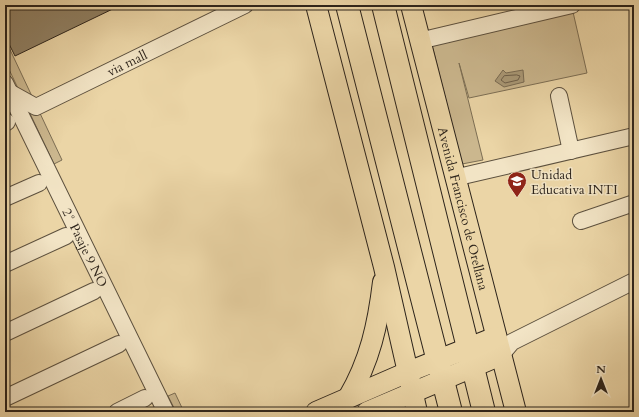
<svg xmlns="http://www.w3.org/2000/svg" width="639" height="417" font-family="Cardo,serif">
	<style>
		.green { fill: #cbb78e; stroke: #7c6e54 }
		.water { fill: #a97; stroke: #786a52 }
		.lines { fill: none; stroke-linecap: round; stroke-linejoin: round }
		.shore { stroke: #6c5e49; stroke-width: 1 }
		.building { fill: #908063; stroke: #2d241b }
		.minor-casing { stroke: #5c503e; stroke-width: 18 }
		.major-casing { stroke: #2d241b; stroke-width: 22 }
		.highway-casing { stroke: #2d241b; stroke-width: 24 }
		.minor { stroke: #f2e4c5; stroke-width: 16 }
		.major { stroke: #ebd5a6; stroke-width: 20 }
		.highway { stroke: #ebd5a6; stroke-width: 22 }
		.labels { text-anchor: middle; stroke-width: 3; stroke-linejoin: round; paint-order: stroke }
		.street-label { font-size: 13px; fill: #2d241b; stroke: #f2e4c5 }
		.poi-label { font-size: 13px; fill: #2d241b; stroke: #f2e4c5; text-anchor: start }
	</style>
	<rect width="100%" height="100%" fill="#ebd5a6"/>
	<filter id="stains"><feTurbulence type="fractalNoise" baseFrequency=".005" numOctaves="4"/><feColorMatrix values="0 0 0 0 .2 0 0 0 0 .09 0 0 0 0 .02 0 0 0 .5 -.17"/></filter>
	<radialGradient id="worn" r=".72"><stop offset=".6" stop-color="#630" stop-opacity="0"/><stop offset="1" stop-color="#630" stop-opacity=".3"/></radialGradient>
	<path class="green" d="M573,12L587,73L469,98L459,63L483,160L462,164L432,45Z
		M5,39L62,160L54,164L5,61Z
		M175,393L184,412H176L168,396Z"/>
	<path class="water" d="M503,70L506,73L523,70L524,82L504,87L495,81Z"/>
	<g class="lines">
		<path class="shore" d="M517,75L520,76L518,80L505,83L501,80L504,76Z"/>
	</g>
	<path class="building" d="M5,5H121L15,56L5,36Z"/>
	<g class="lines">
		<g class="minor-casing">
			<g id="minor">
				<path d="M419,41L572,5"/>
				<path id="s1" d="M5,83L166,412"/>
				<path id="s2" d="M9,92L36,107L245,5"/>
				<path d="M559,96L571,151"/>
				<path d="M5,123L7,122"/>
				<path d="M454,178L634,136"/>
				<path d="M5,198L39,183"/>
				<path d="M581,221L634,203"/>
				<path d="M5,264L66,236"/>
				<path d="M5,333L94,291"/>
				<path d="M501,355L512,342L634,281"/>
				<path d="M5,398L119,344"/>
				<path d="M117,412L145,398"/>
			</g>
		</g>
		<g class="major-casing">
			<g id="major">
				<path d="M316,5L384,267L417,412"/>
				<path id="s3" d="M411,5L516,412"/>
				<path d="M348,398C370,361 378,324 383,282"/>
				<path d="M316,412L408,372L496,337"/>
				<path d="M367,412L501,355"/>
			</g>
		</g>
		<g class="highway-casing">
			<path id="highway" d="M347,5L451,412
				M383,5L484,412"/>
		</g>
		<use href="#minor" class="minor"/>
		<use href="#major" class="major"/>
		<use href="#highway" class="highway"/>
	</g>
	<defs>
		<g id="school-pin" transform="scale(1)"><path d="M0 17L-7.5 6A9.5 9.5 0 1 1 7.5 6Z" fill="#8f2418" stroke="#f2e4c5"/><path d="M0-5L7-2L0 1L-7-2ZM-4 1L0 2.5L4 1V4Q0 6-4 4Z" fill="#fff"/></g>
	</defs>
	<g fill-rule="evenodd">
		<use href="#school-pin" x="517" y="181"/>
	</g>
	<g class="labels">
		<g class="street-label">
			<text dy="5" stroke="none"><textPath href="#s2" startOffset="132">via mall</textPath></text>
			<text dy="5" stroke="none"><textPath href="#s3" startOffset="210">Avenida Francisco de Orellana</textPath></text>
			<text dy="5" stroke="none"><textPath href="#s1" startOffset="183">2° Pasaje 9 NO</textPath></text>
		</g>
		<g class="poi-label">
			<text x="531" y="179">Unidad<tspan x="531" dy="15">Educativa INTI</tspan></text>
		</g>
	</g>
	<rect width="639" height="417" fill="none" stroke="#ebd5a6" stroke-width="20"/>
	<rect x="6" y="6" width="627" height="405" fill="none" stroke="#2d241b" stroke-width="2"/>
	<rect x="10" y="10" width="619" height="397" fill="none" stroke="#2d241b"/>
	<g transform="translate(601 379)" stroke="#f2e4c5" stroke-width="3" paint-order="stroke">
	<path d="M0-3L7 15L0 10L-7 15Z" fill="#2d241b"/>
	<text y="-6" font-size="11" font-weight="bold" text-anchor="middle" fill="#2d241b">N</text>
	</g>
	<rect width="100%" height="100%" filter="url(#stains)"/>
	<rect width="100%" height="100%" fill="url(#worn)"/>
</svg>
